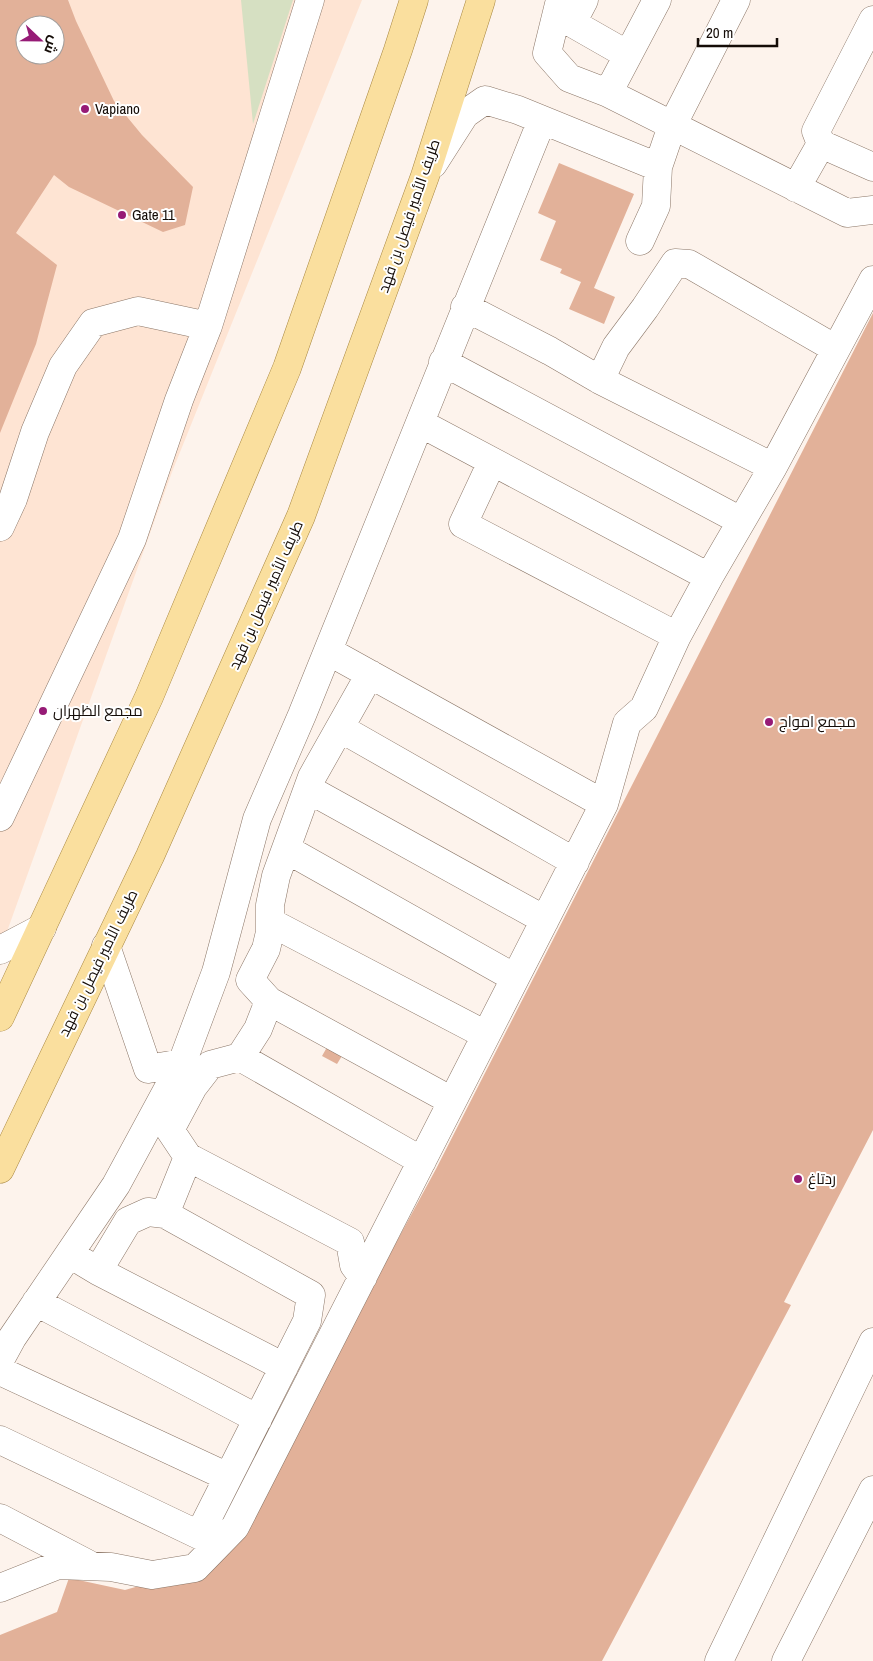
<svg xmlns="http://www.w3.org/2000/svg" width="873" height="1661" font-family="'Archivo Narrow',Cairo,sans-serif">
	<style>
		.built { fill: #fee4d3; fill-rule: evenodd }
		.green { fill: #d6e0c2 }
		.building { fill: #e2b199; fill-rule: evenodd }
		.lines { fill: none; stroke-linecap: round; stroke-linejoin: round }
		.minor-casing { stroke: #8b7667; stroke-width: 29 }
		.major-casing { stroke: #a88740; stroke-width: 29 }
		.minor { stroke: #fff; stroke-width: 28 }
		.major { stroke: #fadf9e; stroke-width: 28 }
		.poi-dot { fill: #961b76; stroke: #fff; stroke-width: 2 }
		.labels { text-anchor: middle; stroke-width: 4; stroke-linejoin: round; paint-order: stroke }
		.poi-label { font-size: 15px; fill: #140c07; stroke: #fff; text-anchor: start }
		.street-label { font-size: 15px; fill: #140c07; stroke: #fff }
	</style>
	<rect width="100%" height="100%" fill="#fdf3ec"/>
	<path class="built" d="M0,0H362L172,472L0,951ZM25,25H55V55H25Z"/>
	<path class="green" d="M241,0H293L253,124Z"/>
	<path class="building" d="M0,0H68L76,21L114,101L142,135L193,187L185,225L163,232L69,187L54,175L16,233L57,265L36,344L0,433ZM25,25H55V55H25Z
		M559,163L634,194L594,288L615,297L604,324L569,309L581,282L560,273L562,269L540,260L556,221L538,213Z
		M873,313V1130L784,1302L791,1305L602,1661H0V1635L57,1612L69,1578L125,1590L188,1572L234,1541L436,1169Z
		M330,1042L345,1051L337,1064L322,1056Z"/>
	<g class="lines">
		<g class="minor-casing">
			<path id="minor" d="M560,0L547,53L569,78L608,93L847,213L873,210
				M584,0L572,23L628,55
				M608,93L657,0
				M821,144L816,131L873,20
				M433,164L465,114L485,100L518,110L658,167L672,126L736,0
				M796,188L821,144L873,167
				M640,241L656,206L658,167
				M465,307L550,351L600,380L616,347L645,308L675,263L689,264L836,349
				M443,362L741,521
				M600,380L773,467
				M420,423L709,577L773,467L873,280
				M492,462L463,524L677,636L709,577
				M0,527L13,499L35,432L63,366L93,323L138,311L208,326
				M328,651L604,804
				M340,728L575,862
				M308,789L545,920
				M0,817L132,539L179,400L208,326L310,0
				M286,849L515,978
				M270,922L486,1035
				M106,946L148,1069L182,1063
				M0,950L42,928
				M269,1001L452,1101
				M240,1057L422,1161
				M83,1262L98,1271L128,1221L148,1212L165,1214L188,1157
				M98,1271L284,1367
				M363,1277L354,1265L350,1242L188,1157L170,1130L193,1087L210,1065L240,1057L258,1029L269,1001L250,980L266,949L270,932V905L276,876L312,777L370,674
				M36,1302L258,1419
				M0,1360L12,1338L116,1185L182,1063L216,972L257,819L302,715L542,120
				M0,1371L228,1477
				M0,1440L199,1535L307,1321L311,1295L165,1214
				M0,1518L88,1564
				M0,1588L58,1565L111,1567L152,1575L195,1568L235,1527L604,804L627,723L644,708L677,636
				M719,1661L873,1342
				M786,1661L873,1490"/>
		</g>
		<g class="major-casing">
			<path id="major" d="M0,1017L149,697L287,368L398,50L414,0
				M0,1169L150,856L301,516L425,176L481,0"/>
		</g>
		<use href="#minor" class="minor"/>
		<use href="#major" class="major"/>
	</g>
	<g class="poi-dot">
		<circle cx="85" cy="109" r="5"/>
		<circle cx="122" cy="215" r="5"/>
		<circle cx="43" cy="711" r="5"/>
		<circle cx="769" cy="722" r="5"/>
		<circle cx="798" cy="1179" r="5"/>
	</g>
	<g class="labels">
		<g class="poi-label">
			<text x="95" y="114">Vapiano</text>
			<text x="132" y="220">Gate 11</text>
			<text x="53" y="716">مجمع الظهران</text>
			<text x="779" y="727">مجمع امواج</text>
			<text x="808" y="1184">ردتاغ</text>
		</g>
		<g class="street-label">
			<text transform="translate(409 216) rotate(-71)" y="5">طريف الأمير فيصل بن فهد</text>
			<text transform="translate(266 595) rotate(-66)" y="5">طريف الأمير فيصل بن فهد</text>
			<text transform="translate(98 963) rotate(-64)" y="5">طريف الأمير فيصل بن فهد</text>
		</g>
	</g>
	<g transform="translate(40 40) rotate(112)"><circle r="24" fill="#ffffff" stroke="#a19e9c"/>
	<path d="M0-4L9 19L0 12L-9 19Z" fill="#961b76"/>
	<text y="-8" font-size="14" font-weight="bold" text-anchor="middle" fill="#140c07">ش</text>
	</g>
	<path d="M698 38v8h79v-8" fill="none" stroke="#140c07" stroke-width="2.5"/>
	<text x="706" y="38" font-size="15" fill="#140c07" stroke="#ffffff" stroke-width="4" paint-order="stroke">20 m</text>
</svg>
